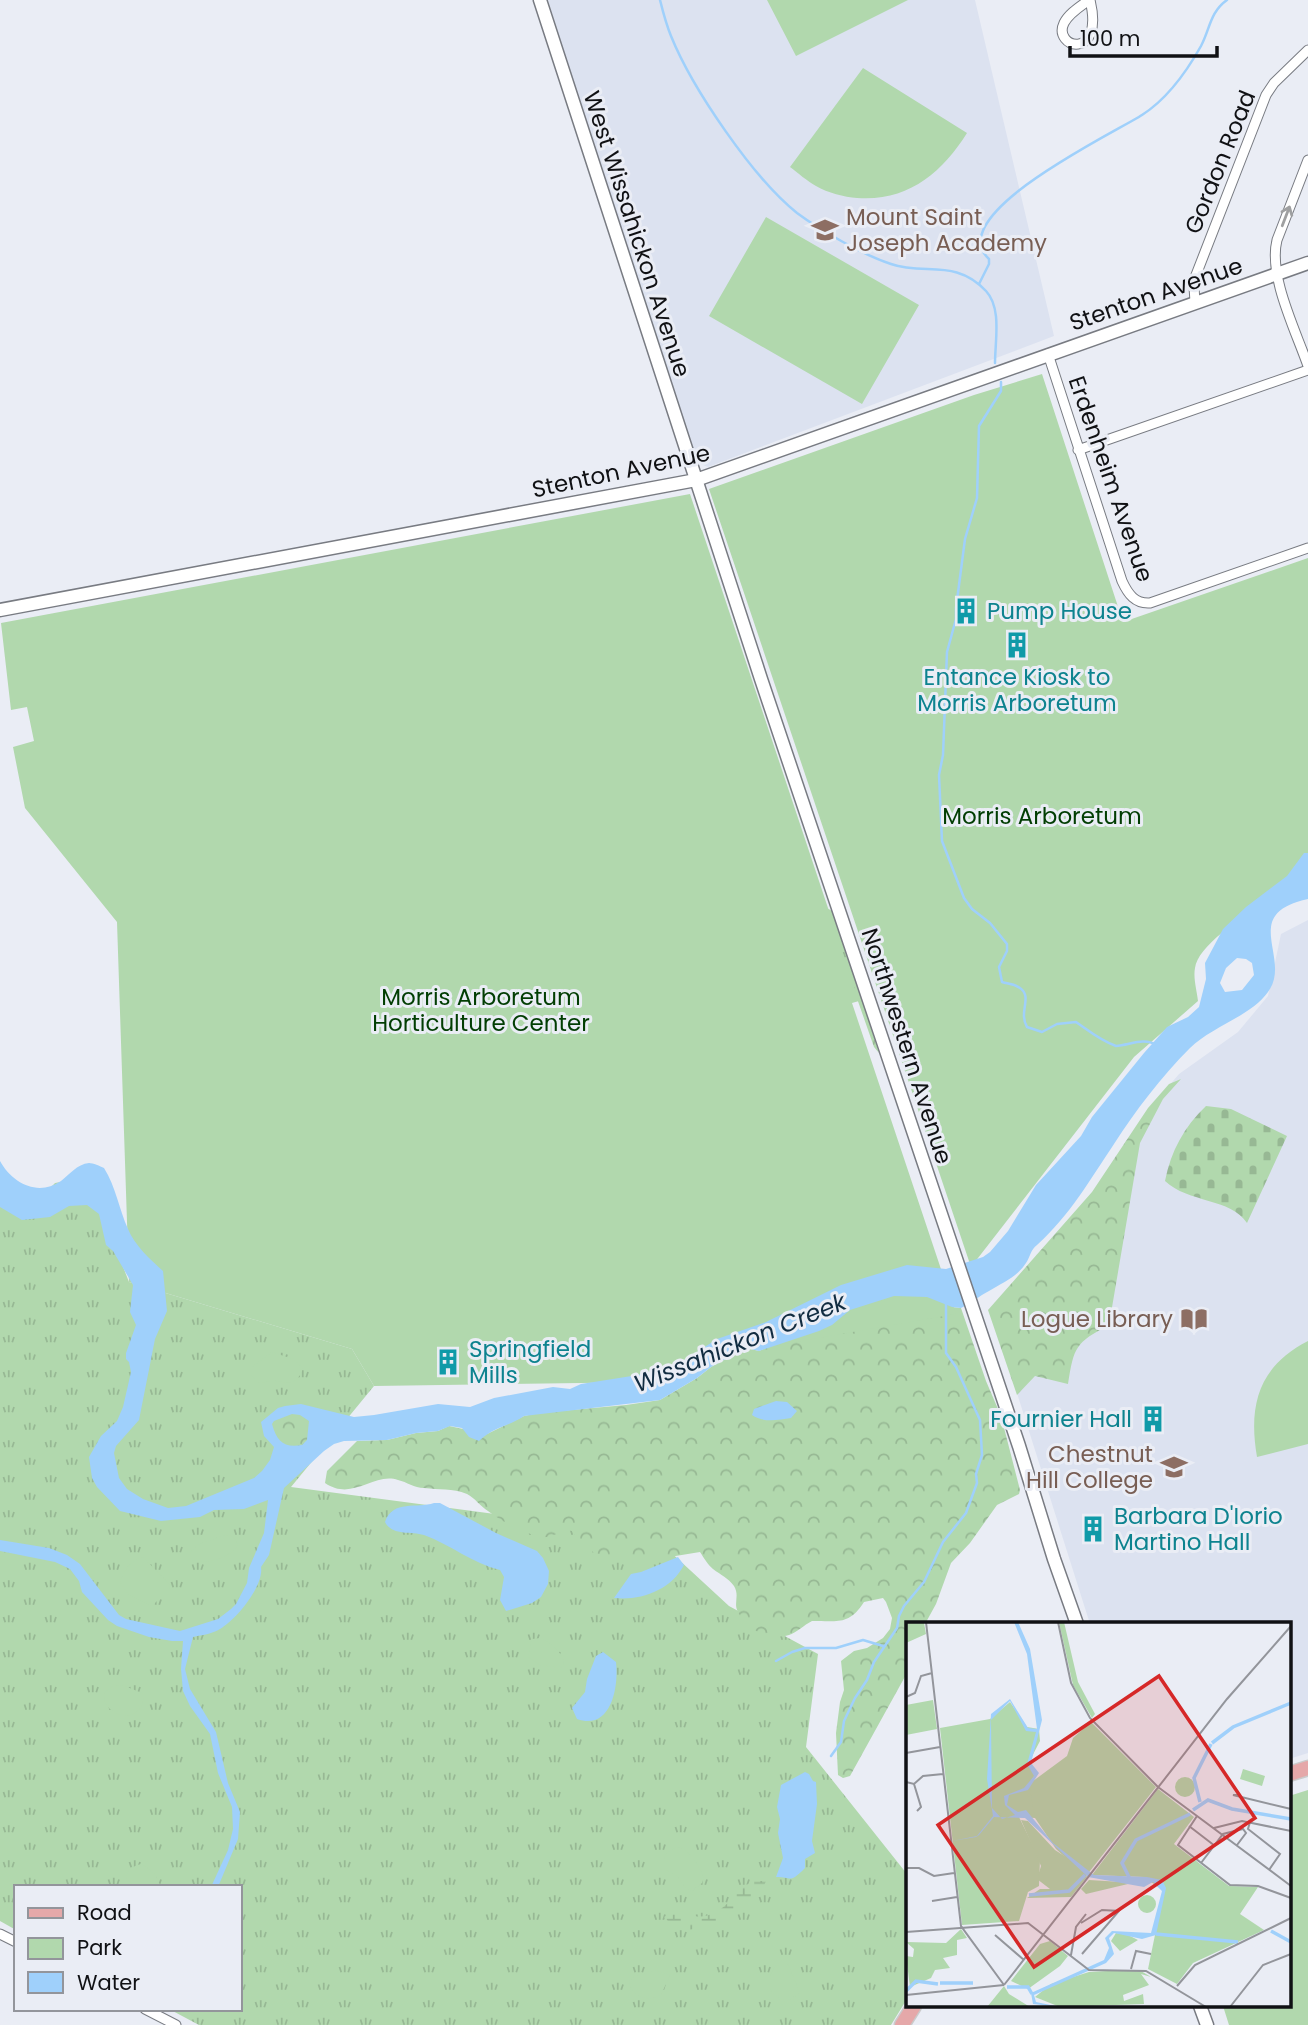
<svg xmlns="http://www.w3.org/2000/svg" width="1308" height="2025" font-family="Poppins,sans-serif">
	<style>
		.built { fill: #dce2f0 }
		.grass { fill: url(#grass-tufts) }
		.forest { fill: url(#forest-crowns) }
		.wetland { fill: url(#wetland-marsh) }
		.cemetery { fill: url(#cemetery-stones) }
		.green { fill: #b1d8ad }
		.water { fill: #9fd0fb; fill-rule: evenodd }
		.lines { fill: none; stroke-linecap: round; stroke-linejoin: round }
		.stream { stroke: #9fd0fb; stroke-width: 2.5 }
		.street-casing { stroke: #787b82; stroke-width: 11 }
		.secondary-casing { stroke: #787b82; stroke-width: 15 }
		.primary-casing { stroke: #cacbcb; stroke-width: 17 }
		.street { stroke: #fff; stroke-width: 9 }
		.secondary { stroke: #fff; stroke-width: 12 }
		.primary { stroke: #e5a8a9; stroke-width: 14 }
		.oneway { stroke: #9fa0a1 }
		.labels { text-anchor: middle; stroke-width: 6; stroke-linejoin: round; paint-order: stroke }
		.street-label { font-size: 23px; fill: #101114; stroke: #eaedf5 }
		.education-label { font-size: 23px; fill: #785e54; stroke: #eaedf5; text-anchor: end }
		.culture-label { font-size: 23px; fill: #0d838f; stroke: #eaedf5; text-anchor: start }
		.park-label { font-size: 23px; fill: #023e03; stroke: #eaedf5 }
		.water-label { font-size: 24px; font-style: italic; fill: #112c41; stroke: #eaedf5 }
		.inset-river { fill: none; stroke: #9fd0fb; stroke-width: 3.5 }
		.inset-road { fill: none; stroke: #93959b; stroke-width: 2 }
		.view { fill: #d62828; fill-opacity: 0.15; stroke: #d62828; stroke-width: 3.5 }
		.inset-edge { fill: none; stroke: #101114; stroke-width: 3.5 }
	</style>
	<defs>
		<pattern id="grass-tufts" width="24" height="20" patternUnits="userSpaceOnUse" patternTransform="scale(1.75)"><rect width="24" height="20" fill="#b1d8ad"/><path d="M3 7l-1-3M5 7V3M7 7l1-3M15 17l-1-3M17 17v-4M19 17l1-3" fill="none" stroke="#97b894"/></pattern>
		<pattern id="forest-crowns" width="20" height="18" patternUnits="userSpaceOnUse" patternTransform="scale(1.75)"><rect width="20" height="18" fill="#b1d8ad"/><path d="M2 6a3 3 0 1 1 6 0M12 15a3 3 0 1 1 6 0" fill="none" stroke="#97b894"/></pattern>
		<pattern id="wetland-marsh" width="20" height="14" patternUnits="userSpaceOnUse" patternTransform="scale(1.75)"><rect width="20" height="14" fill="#b1d8ad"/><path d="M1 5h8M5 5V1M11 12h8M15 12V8" fill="none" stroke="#97b894"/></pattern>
		<pattern id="cemetery-stones" width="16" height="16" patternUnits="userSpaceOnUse" patternTransform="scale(1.75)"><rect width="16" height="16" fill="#b1d8ad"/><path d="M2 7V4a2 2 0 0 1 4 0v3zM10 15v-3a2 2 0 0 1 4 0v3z" fill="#97b894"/></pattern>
	</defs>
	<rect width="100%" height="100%" fill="#eaedf5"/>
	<path class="built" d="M548,0H975L1054,336L708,467L698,463L586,124Z
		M1308,920V1753L1289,1759V1624H1090L991,1311L1093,1195L1156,1101L1179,1074L1238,1032L1268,996L1281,934Z"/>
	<path class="grass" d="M825,907L834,912L879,1053L874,1047Z
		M88,1177L129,1282L352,1349L374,1386L291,1487L652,1535L729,1606L818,1654L806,1747L907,1874V1999L891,2025H199L169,2009H240V1887H16V1930L0,1921V1194L34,1205L55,1183Z"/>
	<path class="forest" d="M1181,1079L1163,1099L1140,1143L1109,1325C1075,1343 1074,1347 1068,1384L1035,1376L1017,1395L988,1310L1092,1192L1148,1108L1169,1084Z
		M952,1307L961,1308L986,1381L1001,1416L1020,1490L1019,1494L997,1505L970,1543L951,1563L936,1604L925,1624H907V1673L850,1776L843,1778L838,1775L836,1733L840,1702L844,1690L841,1661L854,1651L867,1648L883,1638L890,1629L892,1618L886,1602L883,1598L864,1602C848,1627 836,1620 812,1621C804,1625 796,1633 789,1635C769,1641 747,1630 738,1612C733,1603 740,1596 734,1586C728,1578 721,1575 713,1569C708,1565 704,1558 700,1552L645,1561L625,1560L595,1553L584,1547L572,1531C559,1529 551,1541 536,1536C520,1530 502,1522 488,1511C480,1506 475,1498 467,1494C452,1488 439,1490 424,1488C414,1488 407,1482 398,1480C373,1472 353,1502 325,1483L327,1471L357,1441L387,1440L416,1433L438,1431L449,1426L487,1434L524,1416L538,1413L626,1405L660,1400L697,1378L711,1367L740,1351L747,1348L759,1351L772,1345Z
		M293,1414L300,1415L309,1421L307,1440L302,1445C284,1448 277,1442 272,1424L274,1421Z"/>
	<path class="wetland" d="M754,1881H766L762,1890L734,1909L718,1925H714L710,1921L696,1922L694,1929L686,1930L681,1923L668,1921L664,1917C675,1911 694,1920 709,1915C728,1910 736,1888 754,1881Z"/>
	<path class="cemetery" d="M1206,1106L1231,1109L1287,1136L1247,1223C1231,1198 1188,1203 1165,1181C1171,1151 1184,1127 1206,1106Z"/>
	<path class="green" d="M767,0H908L796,56Z
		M863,68L967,133C942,173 907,202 857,198C844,197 828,193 816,186C807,181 798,173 790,167Z
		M766,217L919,305L862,404L709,316Z
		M1042,374L1123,622L1308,558V878C1282,893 1199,937 1195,968C1193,978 1197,991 1198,1001L1134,1057L971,1267L709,489L974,395Z
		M690,494L859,1001L852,1003L956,1314L743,1351L655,1382L374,1386L352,1349L129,1282L117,922L25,808L13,747L34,741L27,707L11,710L1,623Z
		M1308,1341V1444L1257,1457C1248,1405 1259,1366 1308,1341Z
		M272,1352L293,1359L303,1368C297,1385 291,1383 276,1381C271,1380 265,1383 259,1383L250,1374L252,1367Z
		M225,1535C233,1535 237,1539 238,1546C226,1560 207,1564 190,1560V1553L197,1545Z
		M143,1557L170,1585L169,1589L152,1606L128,1594L120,1582C123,1571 131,1560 143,1557Z
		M540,1638C551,1642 562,1652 564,1663L561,1668L540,1665L528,1657L532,1639Z
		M114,1685L125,1686L142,1693C147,1706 135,1717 122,1716C112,1712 101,1705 105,1692Z
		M1308,1790V2025H1229L1223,2006H1289V1796Z
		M677,1847C691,1849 698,1866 704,1877L702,1883L692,1891L686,1888L676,1875L664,1869C664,1854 663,1855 677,1847Z
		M142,1864L155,1874L161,1887C148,1887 135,1890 126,1878C127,1870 134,1865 142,1864Z
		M788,1964L800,1993L789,2000H780L770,1989V1976L775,1966Z
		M655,1970L670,1975L661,1995C647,2002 633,1998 629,1982L634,1976Z"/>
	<path class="water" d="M1304,853H1308V899C1238,914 1293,958 1268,992C1251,1016 1211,1027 1190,1048C1161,1077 1136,1110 1114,1144C1089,1181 1071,1214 1037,1245C1031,1249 1030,1257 1026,1263C1016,1278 1003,1282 989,1291C979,1296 972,1303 961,1308L952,1307L927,1297L894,1296L850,1310L832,1325L819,1331L759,1351L747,1348L740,1351L711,1367L697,1378L660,1400L524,1416C508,1427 496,1425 479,1441L469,1437L462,1428L450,1426L438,1431L416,1433L387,1440L344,1441L334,1444L324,1451L284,1488L269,1555L261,1567C264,1586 236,1620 220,1629C212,1634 202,1635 193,1637L185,1669L190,1689L216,1732L228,1783L240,1812L238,1839L218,1887H211L228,1850L233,1829L232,1807L218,1773L210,1734L190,1706L183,1691L181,1669L183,1641H172L149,1637L117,1626L108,1620L82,1592L79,1581L70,1569L55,1562L0,1551V1540L49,1548L67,1555L80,1564L119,1615L126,1619L180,1631L218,1619L231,1609L236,1604L247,1583L249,1568L264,1533L268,1500L244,1509L214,1510L200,1517L161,1521L120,1511L97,1487L92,1478L89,1457L101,1436L117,1421L123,1407L131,1372L129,1362L126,1359V1353L136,1325L130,1312L133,1285L113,1251L106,1245L99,1214L87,1205L69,1206L50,1217L22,1220L0,1207V1161C12,1183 38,1197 61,1181C69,1175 77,1164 89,1163C93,1163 100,1166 104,1168C116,1187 119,1209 128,1229C135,1246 150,1259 163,1271L167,1311L155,1339L139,1420L116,1446L114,1453L119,1478L127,1489L143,1499L168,1508L186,1506L254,1478L262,1471L270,1460L274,1447L264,1436L261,1422L278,1408L285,1406L301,1404L354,1417L374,1415L438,1404L470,1407L494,1398L553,1387L570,1389L581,1384L638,1375L680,1363L717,1339L766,1322L841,1285L907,1265L946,1269L983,1257L990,1252L1008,1231L1036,1185L1081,1136L1092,1117L1144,1053L1167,1027L1188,1017L1199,1007L1206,979L1205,963L1223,929L1246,907L1287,876ZM1237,958L1246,959L1252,963L1254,975L1242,990L1225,992L1220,983L1226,968ZM292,1414L300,1415L309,1421L307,1440L302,1445C284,1448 277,1442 272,1424L274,1421Z
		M776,1401L787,1402L797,1411L791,1418C778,1420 763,1423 752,1415L754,1409Z
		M434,1503H440L496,1533L537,1551L543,1558L549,1571L548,1584L541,1597L532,1603L506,1611L500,1600L504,1577L500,1570C472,1563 451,1545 424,1535C411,1531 392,1536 385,1522C393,1499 417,1509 434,1503Z
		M678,1557L684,1565C671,1590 641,1601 614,1598L631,1574L641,1572Z
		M603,1652L616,1662C619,1687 611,1731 577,1719L572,1708L585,1692L587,1679L596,1656Z
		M805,1772L809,1774L813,1781L816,1782L817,1804L812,1841L815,1853L805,1859V1868C789,1884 793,1877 776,1877L783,1858L778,1833L780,1819L777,1807L781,1785Z"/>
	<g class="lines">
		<path class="stream" d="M660,0C663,12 666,24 671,36C692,88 753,178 797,213C820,230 863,255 891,264C925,276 955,258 986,291C1002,308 995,341 995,363
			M979,284L989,264V259C941,215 1114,133 1142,115C1167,99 1187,71 1201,46C1210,29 1210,12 1227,0
			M1001,382V391L979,426L977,498L965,539L956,608V619L947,652L943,755L939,775L942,841L964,898L972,909L990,923L1007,944V951L999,967L1002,982C1008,984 1015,984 1020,988C1033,997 1018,1012 1027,1027L1042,1032L1057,1024L1076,1022C1089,1031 1101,1041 1116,1046C1130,1045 1144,1037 1156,1045
			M776,1661L792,1652L805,1648H836L863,1640L883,1646
			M831,1756L841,1742L844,1721L855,1698L867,1680L874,1662L897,1628L899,1616L904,1606L924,1582L943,1542L966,1513L977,1483L976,1474L982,1455L980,1420L956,1367L946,1353V1302"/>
		<g class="street-casing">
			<path id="street" d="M1089,0C1081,6 1069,13 1064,23C1052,48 1105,62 1090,0
				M1308,160L1277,240C1268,276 1296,331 1308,366
				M1195,302L1194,287L1196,275L1266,95L1274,83L1308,50
				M1048,354L1122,581C1128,594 1135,604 1150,603L1308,548
				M1078,450L1308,370
				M0,1934L16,1942
				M145,2009L176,2025"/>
		</g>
		<g class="secondary-casing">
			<path id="secondary" d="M540,0L761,679L1019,1446L1054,1559L1077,1624
				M0,610L696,480L1308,263
				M1200,2006L1207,2025"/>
		</g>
		<g class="primary-casing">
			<path id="primary" d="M1289,1774L1308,1768
				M902,2025L914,2006"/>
		</g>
		<use href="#street" class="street"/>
		<use href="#secondary" class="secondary"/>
		<use href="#primary" class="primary"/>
	</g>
	<defs><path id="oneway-shaft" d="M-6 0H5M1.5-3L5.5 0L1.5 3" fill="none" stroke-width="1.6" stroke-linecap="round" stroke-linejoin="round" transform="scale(1.75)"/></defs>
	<use class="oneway" href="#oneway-shaft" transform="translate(1286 216) rotate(-69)"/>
	<defs>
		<g id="school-bare" transform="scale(2.1)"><path d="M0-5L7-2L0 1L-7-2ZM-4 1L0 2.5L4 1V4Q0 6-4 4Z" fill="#8d6e63" stroke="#eaedf5" stroke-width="2.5" paint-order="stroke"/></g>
		<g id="building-bare" transform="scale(2.1)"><path d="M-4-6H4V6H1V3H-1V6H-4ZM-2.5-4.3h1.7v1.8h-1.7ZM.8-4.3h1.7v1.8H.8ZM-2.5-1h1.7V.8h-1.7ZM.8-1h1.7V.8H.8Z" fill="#0f9aa8" stroke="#eaedf5" stroke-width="2.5" paint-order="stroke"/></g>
		<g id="library-bare" transform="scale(2.1)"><path d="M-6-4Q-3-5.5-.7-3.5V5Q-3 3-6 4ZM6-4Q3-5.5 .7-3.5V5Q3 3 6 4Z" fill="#8d6e63" stroke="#eaedf5" stroke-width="2.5" paint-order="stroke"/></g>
		<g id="university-bare" transform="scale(2.1)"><path d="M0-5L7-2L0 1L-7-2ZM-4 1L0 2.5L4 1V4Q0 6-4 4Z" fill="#8d6e63" stroke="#eaedf5" stroke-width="2.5" paint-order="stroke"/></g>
	</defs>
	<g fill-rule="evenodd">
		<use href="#school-bare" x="825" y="230"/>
		<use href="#building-bare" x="966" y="611"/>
		<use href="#building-bare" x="1017" y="645"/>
		<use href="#library-bare" x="1194" y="1319"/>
		<use href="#building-bare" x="448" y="1362"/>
		<use href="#building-bare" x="1153" y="1419"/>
		<use href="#university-bare" x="1174" y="1467"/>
		<use href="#building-bare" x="1093" y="1529"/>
	</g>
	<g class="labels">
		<g class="street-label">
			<text transform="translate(1220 162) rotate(-68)" y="8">Gordon Road</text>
			<text transform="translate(637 234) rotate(72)" y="8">West Wissahickon Avenue</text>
			<text transform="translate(1156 294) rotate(-19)" y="8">Stenton Avenue</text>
			<text transform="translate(621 471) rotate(-12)" y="8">Stenton Avenue</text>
			<text transform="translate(1111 479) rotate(71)" y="8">Erdenheim Avenue</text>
			<text transform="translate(907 1046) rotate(72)" y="8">Northwestern Avenue</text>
		</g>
		<g class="education-label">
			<text x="846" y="225" text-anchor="start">Mount Saint<tspan x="846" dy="26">Joseph Academy</tspan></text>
			<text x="1173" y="1327">Logue Library</text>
			<text x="1153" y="1462">Chestnut<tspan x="1153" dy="26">Hill College</tspan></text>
		</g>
		<g class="culture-label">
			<text x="987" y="619">Pump House</text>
			<text x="1017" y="685" text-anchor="middle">Entance Kiosk to<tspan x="1017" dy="26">Morris Arboretum</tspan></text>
			<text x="469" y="1357">Springfield<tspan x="469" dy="26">Mills</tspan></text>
			<text x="1132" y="1427" text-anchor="end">Fournier Hall</text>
			<text x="1114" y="1524">Barbara D'Iorio<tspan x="1114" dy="26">Martino Hall</tspan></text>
		</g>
		<g class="park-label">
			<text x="1042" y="824">Morris Arboretum</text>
			<text x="481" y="1005">Morris Arboretum<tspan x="481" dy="26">Horticulture Center</tspan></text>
		</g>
		<g class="water-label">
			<text transform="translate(740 1343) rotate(-22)" y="8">Wissahickon Creek</text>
		</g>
	</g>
	<g transform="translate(906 1622)">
		<rect width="385" height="385" fill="#eaedf5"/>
		<path d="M27,78L31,107L0,113V83ZM104,80L121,105L133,107L134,119L122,142L131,150L123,162L132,191L129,196L113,195L134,238L133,264L122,270L113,299L56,303L34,106L84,97Z" fill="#b1d8ad"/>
		<path d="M115,198L122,199L149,228L177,246L181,255L165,275L121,276L134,267H144L131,257L135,244ZM183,258L216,260L222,262L180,272L175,267ZM55,307L61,316L51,318V333L37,336L44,346L29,348L25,356L4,365L0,334L7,335L8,327L0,320L40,321ZM210,311L222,313L232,318L214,329L205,319ZM219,348L235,349L245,355L235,352L243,363L217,373L218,379L237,372L238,382L154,385L129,375L145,362L183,350Z" fill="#b1d8ad"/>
		<path d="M0,0L18,1L20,12L0,21ZM153,0H158L172,60L189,92L186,96L167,63ZM185,100L250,165L180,254L150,227L129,196L123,162L161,134L167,116ZM337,147L359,154L356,164L334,157ZM269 165a10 10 0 1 1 20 0a10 10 0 1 1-20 0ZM252,167L288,195L268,222L323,264L352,265L334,292L358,308L287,341L271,362L242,347L258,269L238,255L186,253ZM232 282a9 9 0 1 1 18 0a9 9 0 1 1-18 0ZM144,319L162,334L154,344L122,367L105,359L134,322ZM98,364L103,372L124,385H81Z" fill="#b1d8ad"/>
		<path d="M108,0H112L124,27L136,98L125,141L133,151L122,168L103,173L101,183L112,190L120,188L147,221L188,253L241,255L256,258L260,266L250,313L236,317L208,311L203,316L208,332L200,341L128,373L130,380L154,385L127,382L125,371L198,338L203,326L199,316L206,309L245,311L256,269L247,260L238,265L182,255L119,196L88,195L73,213L70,215L46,219L71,214L87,194L81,157L85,92L104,77L122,106L131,107L121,32ZM104,79L120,109L130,110L121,142L128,154L118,166L98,174L99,183L109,193L96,197L86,186L85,98Z" fill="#9fd0fb" fill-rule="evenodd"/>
		<path class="inset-river" d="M306,121L327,105L385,81M294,180L288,156L305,122M287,188L302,178L326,187L385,197M224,257L216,241L230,218L284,192M123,273L163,269L179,253M365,309L385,320M250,312L332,320M34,361H67M101,365H122L126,372M0,369L10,359L32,362"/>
		<path class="inset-road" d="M20,0L55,304L98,363M152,0L165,61L184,96L252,165M0,75L9,71L15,54L26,51M0,131L34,125M0,160L8,162L17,154L37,152M8,162L15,185L11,189M252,165L385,264M333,173H327L385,187M291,194L272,223L324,263L352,264L385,276M344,200L342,207L374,232L363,248M283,204L309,224M308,206L336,199L385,209M295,241L317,212L337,207L340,211L331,223M0,246H13L28,254L48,251M26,279L51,275M175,301L196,288L213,289L176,332M0,310L122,301L183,348L240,349L300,385M89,313L118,338M165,333L170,305L180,292M225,347L230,329L245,332M98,363L321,77L385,4M271,364L289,343L385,296M0,373L98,363M324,385L357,343L385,332"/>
		<path class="view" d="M253,54L349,196L128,345L32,203Z"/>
		<rect width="385" height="385" class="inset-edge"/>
	</g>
	<rect x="14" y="1885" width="228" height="126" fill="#eaedf5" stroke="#93959b" stroke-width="2"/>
	<rect x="28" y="1908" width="35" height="10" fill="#e5a8a9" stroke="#93959b" stroke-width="2"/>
	<text x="77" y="1920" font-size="21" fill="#101114">Road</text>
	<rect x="28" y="1938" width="35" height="21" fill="#b1d8ad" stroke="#93959b" stroke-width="2"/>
	<text x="77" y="1955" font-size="21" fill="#101114">Park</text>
	<rect x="28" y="1972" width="35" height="21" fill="#9fd0fb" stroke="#93959b" stroke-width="2"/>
	<text x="77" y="1990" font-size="21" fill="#101114">Water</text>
	<path d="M1070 46v10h147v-10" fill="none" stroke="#101114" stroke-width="3.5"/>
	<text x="1080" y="46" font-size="21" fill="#101114" stroke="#eaedf5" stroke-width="5" paint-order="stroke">100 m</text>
</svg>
